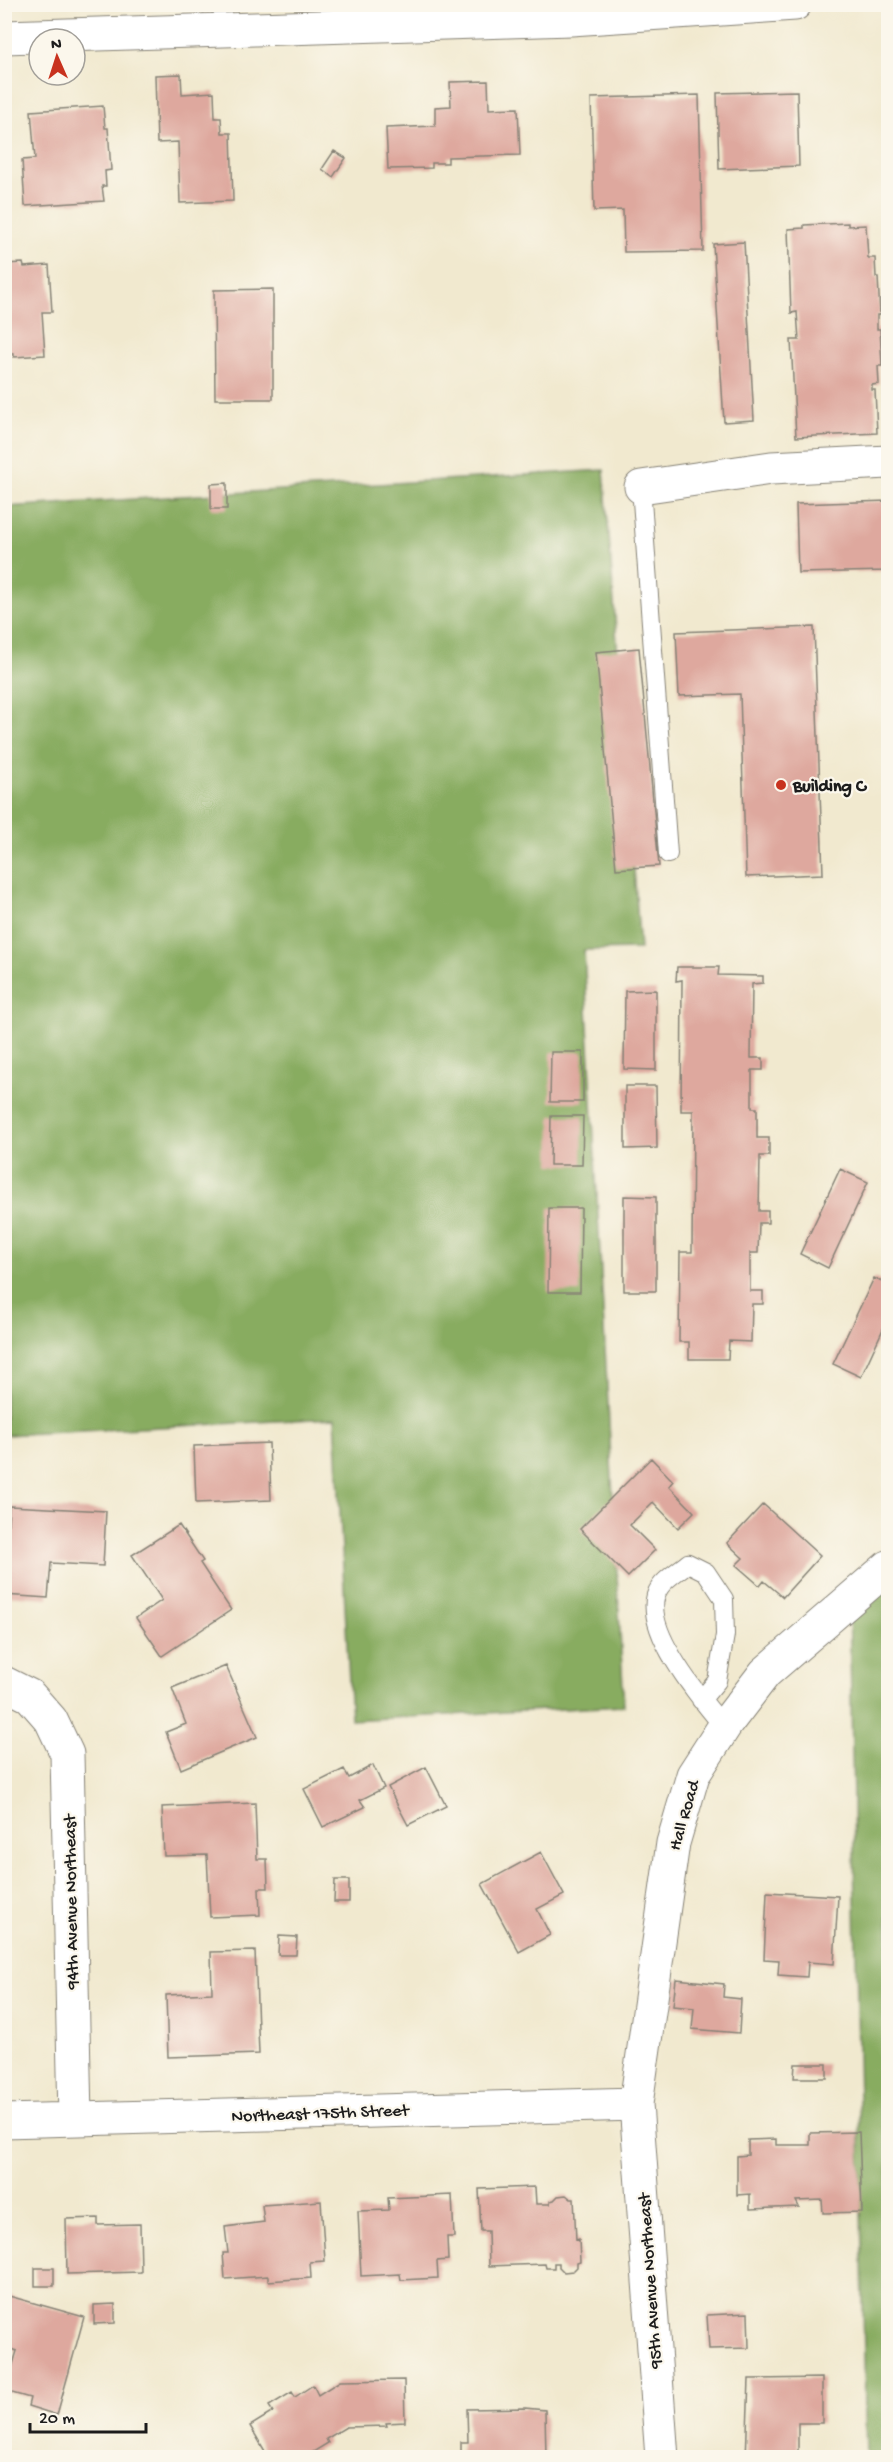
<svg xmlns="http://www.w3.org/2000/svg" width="893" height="2462" font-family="'Gochi Hand',sans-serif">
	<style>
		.forest { fill: #88ac61; stroke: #52643e; stroke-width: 1.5 }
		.building { fill: #dea89e }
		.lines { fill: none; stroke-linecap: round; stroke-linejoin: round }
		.lane-casing { stroke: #868276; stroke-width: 20 }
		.street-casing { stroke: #868276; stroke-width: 35 }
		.secondary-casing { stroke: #868276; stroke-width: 35 }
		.lane { stroke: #fff; stroke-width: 18 }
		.street { stroke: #fff; stroke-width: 33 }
		.secondary { stroke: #fff; stroke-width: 33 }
		.poi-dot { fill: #c8321e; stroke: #fbf7ec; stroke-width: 2 }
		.labels { text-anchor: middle; stroke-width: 4.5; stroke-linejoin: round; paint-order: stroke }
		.poi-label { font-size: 18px; font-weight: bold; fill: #1c1c1c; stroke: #fbf7ec; text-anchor: start }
		.street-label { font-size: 18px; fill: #1c1c1c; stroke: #fbf7ec }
	</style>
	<rect width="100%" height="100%" fill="#fbf7ec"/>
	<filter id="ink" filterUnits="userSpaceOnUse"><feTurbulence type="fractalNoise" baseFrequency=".0167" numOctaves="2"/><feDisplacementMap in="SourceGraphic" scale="12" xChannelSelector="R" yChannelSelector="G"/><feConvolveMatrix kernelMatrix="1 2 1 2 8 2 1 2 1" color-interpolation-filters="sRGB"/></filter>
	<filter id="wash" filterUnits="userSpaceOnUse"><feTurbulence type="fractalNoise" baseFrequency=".008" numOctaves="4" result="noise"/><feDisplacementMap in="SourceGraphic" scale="24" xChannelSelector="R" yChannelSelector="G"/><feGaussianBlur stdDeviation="1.35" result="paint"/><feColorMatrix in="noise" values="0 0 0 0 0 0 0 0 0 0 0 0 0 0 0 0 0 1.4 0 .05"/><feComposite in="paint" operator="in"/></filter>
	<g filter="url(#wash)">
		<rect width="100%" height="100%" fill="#f1e9cf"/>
		<path class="forest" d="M604,470L640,949L584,950L624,1706L351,1720L335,1418L5,1435V507Z
			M888,1567V2458L866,2457L849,1600Z"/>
		<g id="blocks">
			<path class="building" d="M181,74L182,94L214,92L215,118H221L222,133H231L233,201L180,203L178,142L157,143L155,75Z
				M488,81L489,109L518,108L520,155L448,157V163H432V168L388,169L386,128L435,126V107L451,106L450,82Z
				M797,91L799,166L719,169L717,93Z
				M699,95L703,251L624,252L623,210L594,211L591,98Z
				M103,106L105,128H108L111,170L105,171L106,186H102L104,201L25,206L22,160L35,159L31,111Z
				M334,151L346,158L333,177L322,169Z
				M848,223V226L866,225L868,258H875L876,277H878L880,315H877V329H880L882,366H878L879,384L872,385V390H875L877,433L796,437L791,340H799L797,312L791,313L788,229L804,228V225Z
				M744,242L754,420L724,422L713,244Z
				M23,263L24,267L49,265L52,312H42L45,355L14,357V354H4V264Z
				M273,289V399H215L214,290Z
				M227,483V509H211V484Z
				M888,501V571L798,573L796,504Z
				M814,627L823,874L746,877L740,694L679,696L676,632Z
				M639,648L659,866L616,869L596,652Z
				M677,967H719L718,975L763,976V983L752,984L751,1058H763V1070H752V1108H757V1138H769V1156H760L759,1211H768V1223H759L758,1253H750V1291H763V1304H752L751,1342L729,1341L728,1359H689V1342H679L680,1252H692L693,1111H681L682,980L676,981Z
				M656,990V1070L624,1069L625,991Z
				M551,1052H583V1102H550Z
				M625,1086H656L657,1148L625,1149Z
				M551,1116H583L582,1165H550Z
				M840,1169L868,1182L828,1268L800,1254Z
				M624,1196L656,1197V1291H624Z
				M549,1208H581L580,1292H548Z
				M874,1278L888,1285V1318L861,1377L833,1364Z
				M269,1443L271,1500L196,1503L194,1446Z
				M651,1458L673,1481L669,1486L694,1512L678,1528L653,1502L630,1525L655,1550L628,1577L580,1529Z
				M763,1504L820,1556L783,1597L764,1581L760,1586L736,1565L743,1558L727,1543Z
				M9,1506L106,1511L103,1566L51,1563L48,1598L4,1595Z
				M179,1525L203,1561L200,1563L231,1610L162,1656L136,1618L162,1600L132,1555Z
				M226,1666L257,1737L181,1769L166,1732L186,1724L172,1688Z
				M373,1765L384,1788L360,1800L365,1807L323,1827L304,1789L344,1769L349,1778Z
				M426,1767L446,1806L408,1825L388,1787Z
				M255,1803L257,1859H267L268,1888H259L260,1915L210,1917L207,1855L164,1856L162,1807Z
				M541,1852L564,1895L537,1909L550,1935L519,1952L482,1884Z
				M335,1880H349V1902H334Z
				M767,1892L838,1896L834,1964L808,1962L807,1977L778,1975L779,1960L764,1959Z
				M279,1936L297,1937L296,1955H278Z
				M255,1951L259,2054L168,2057L166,1995L212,1993L211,1952Z
				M676,1979L724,1984L723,1997L741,1999L739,2033L692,2029L694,2008L673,2006Z
				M795,2064H827V2078H794Z
				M859,2132L862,2212L823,2213L822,2200L796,2201L799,2207L750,2209V2194L737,2195V2156L748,2155V2140L776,2139V2145H810V2133Z
				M535,2187L536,2204H550V2201L554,2200L558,2196L566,2195L571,2199H574L576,2240L579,2239L580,2262L577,2263V2267L573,2271L564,2272L559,2267V2263H554V2268H546L545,2264L489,2266L488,2231H481L479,2189Z
				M452,2195L454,2237H447L448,2260L437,2261L438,2278L401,2280L400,2274L361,2276L358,2211L389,2210L388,2198Z
				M321,2201L325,2261L310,2262L311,2278L268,2281V2276L225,2279L223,2253H228L225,2227L264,2222L262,2205Z
				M98,2218V2225L140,2224L141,2272L67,2274L66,2219Z
				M35,2268H54V2286H35Z
				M9,2296L84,2317L57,2415L28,2406L30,2398L5,2391L17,2351L4,2347V2311Z
				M115,2304V2323L94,2324V2305Z
				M748,2313L749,2348L709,2349L707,2315Z
				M822,2378V2423H798V2458H746L749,2379Z
				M404,2380L405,2422L386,2423L387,2426L346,2427L326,2439L328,2443L308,2455L309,2458H269L250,2426L273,2412L269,2406L292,2392L295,2397L313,2385L318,2395L340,2381Z
				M525,2408L545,2410L546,2458H461V2442H468L467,2409Z"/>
		</g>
	</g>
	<g filter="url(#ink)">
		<use href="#blocks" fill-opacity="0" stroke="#868276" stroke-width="1.5"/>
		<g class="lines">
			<g class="lane-casing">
				<path id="lane" d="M641,487L668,854
					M701,1700L717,1681L725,1635L724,1599L706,1572L688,1563C680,1570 666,1578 660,1587C635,1622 702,1701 724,1727"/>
			</g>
			<g class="street-casing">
				<path id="street" d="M641,487L771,468L888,462
					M4,1683L30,1696L51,1720L67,1754L75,2118
					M4,2121L636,2104
					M662,2458L636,2104L673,1843L693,1775L726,1724L765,1673L888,1567"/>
			</g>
			<g class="secondary-casing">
				<path id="secondary" d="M4,37L571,19L795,4"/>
			</g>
			<use href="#lane" class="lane"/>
			<use href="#street" class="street"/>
			<use href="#secondary" class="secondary"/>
		</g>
	</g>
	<circle class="poi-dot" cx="781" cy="785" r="6"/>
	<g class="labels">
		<g class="poi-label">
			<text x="793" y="791">Building C</text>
		</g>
		<g class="street-label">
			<text transform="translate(683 1815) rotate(-74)" y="6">Hall Road</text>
			<text transform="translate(70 1902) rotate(-91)" y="6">94th Avenue Northeast</text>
			<text transform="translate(320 2112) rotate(-2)" y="6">Northeast 175th Street</text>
			<text transform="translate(649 2281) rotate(-94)" y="6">95th Avenue Northeast</text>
		</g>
	</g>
	<rect width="893" height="2462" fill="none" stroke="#fbf7ec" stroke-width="24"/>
	<g transform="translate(57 57) rotate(357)"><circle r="28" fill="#fbf7ec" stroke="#a29f99" stroke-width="1.5"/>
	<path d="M0-4.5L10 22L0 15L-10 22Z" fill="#c8321e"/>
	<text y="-9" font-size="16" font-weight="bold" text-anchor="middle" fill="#1c1c1c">N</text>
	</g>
	<path d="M30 2423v9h116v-9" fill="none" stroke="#1c1c1c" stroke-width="3"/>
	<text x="39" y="2423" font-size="18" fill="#1c1c1c" stroke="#fbf7ec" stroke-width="4.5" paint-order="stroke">20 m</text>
</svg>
